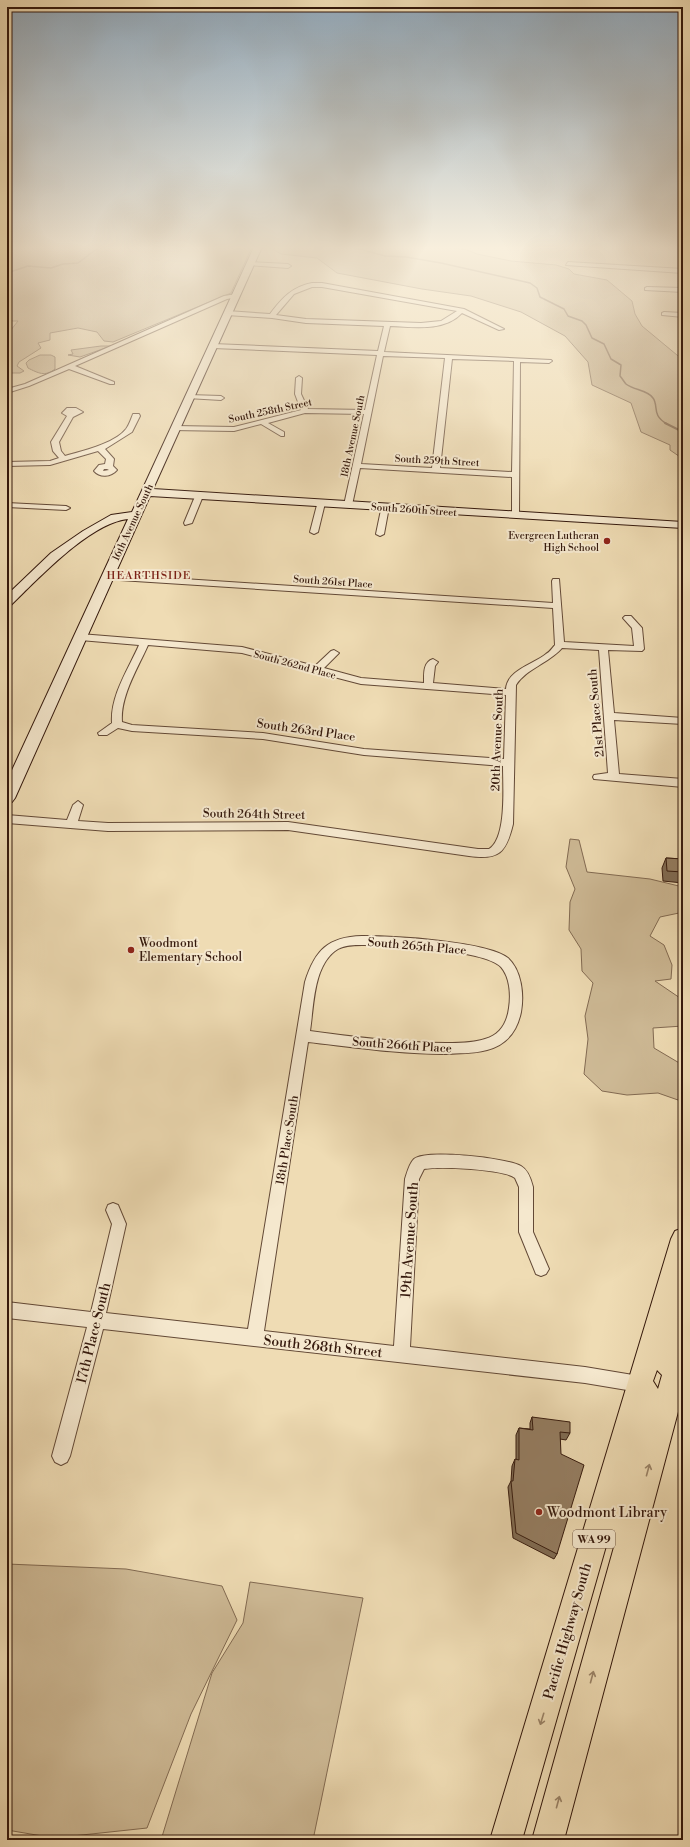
<svg xmlns="http://www.w3.org/2000/svg" width="690" height="1847" font-family="'Libre Bodoni',serif">
	<style>
		.green { fill: #cfbb97; stroke: #826a52 }
		.lines { fill: none; stroke-linecap: round; stroke-linejoin: round }
		.stream-far1 { stroke: #7e654f; stroke-width: 1.5 }
		.stream { stroke: #7e654f; stroke-width: 2 }
		.street-casing { stroke: #634936; stroke-width: 2 }
		.secondary-casing { stroke: #34180c; stroke-width: 2 }
		.primary-casing { stroke: #34180c; stroke-width: 2 }
		.street { fill: #f5e8ce; fill-rule: evenodd }
		.secondary { fill: #f5e8ce; fill-rule: evenodd }
		.primary { fill: #efdcb4; fill-rule: evenodd }
		.wall { fill: #806c55; stroke: #34180c }
		.building { fill: #957e63; stroke: #34180c }
		.oneway { stroke: #9b8468 }
		.poi-dot { fill: #8f2418; stroke: #f5e8ce; stroke-width: 1.5 }
		.labels { text-anchor: middle; stroke-width: 4; stroke-linejoin: round; paint-order: stroke }
		.far-street-label { font-size: 10px; fill: #34180c; stroke: #f5e8ce }
		.far-poi-label { font-size: 10px; fill: #34180c; stroke: #f5e8ce; text-anchor: end }
		.far-neighbourhood-label { font-size: 11px; letter-spacing: 1px; fill: #7a1f14; stroke: #f5e8ce }
		.shield { fill: #f5e8ce; stroke: #6e5646; stroke-width: 1 }
		.shield-label { font-size: 11px; font-weight: bold; fill: #34180c }
		.street-label { font-size: 12px; fill: #34180c; stroke: #f5e8ce }
		.poi-label { font-size: 12px; fill: #34180c; stroke: #f5e8ce; text-anchor: start }
		.near-street-label { font-size: 14px; fill: #34180c; stroke: #f5e8ce }
		.near-poi-label { font-size: 14px; fill: #34180c; stroke: #f5e8ce; text-anchor: start }
	</style>
	<rect width="100%" height="100%" fill="#efdcb4"/>
	<filter id="stains"><feTurbulence type="fractalNoise" baseFrequency=".005" numOctaves="4"/><feColorMatrix values="0 0 0 0 .2 0 0 0 0 .09 0 0 0 0 .02 0 0 0 .5 -.17"/></filter>
	<radialGradient id="worn" r=".72"><stop offset=".6" stop-color="#630" stop-opacity="0"/><stop offset="1" stop-color="#630" stop-opacity=".3"/></radialGradient>
	<path class="green" d="M252,247L231,293L113,342L104,341L97,332L78,328L50,333V340L38,343L41,348L19,362L17,366L24,371L20,373H7V335L18,321H7V247Z
		M445,247L467,250L477,254L511,261L556,265L569,269L574,274L607,280L632,301L635,314L642,326L683,360V459L670,450V445L641,432L631,403L592,385L588,362L565,336L521,312L471,296L422,289L337,273L317,258L281,254L269,247Z
		M101,346H111L80,357L68,355L73,354L71,350Z
		M40,355H51L55,357V369C45,377 38,373 28,368L26,363L29,360Z
		M570,839L579,840L587,872L650,879L683,887V921L679,913L660,917L650,936L664,945L672,965L671,979L655,981L683,1000V1026L653,1028L654,1048L681,1064L683,1083L678,1100L658,1093L627,1095L602,1091L584,1074L588,1039L585,1016L593,983L582,971L581,949L569,930L570,902L575,889L566,867Z
		M7,1564L126,1569L222,1586L237,1620L191,1714L147,1828L54,1838L7,1830Z
		M250,1582L363,1598L313,1840H161L212,1673L243,1623Z"/>
	<g class="lines">
		<path class="stream-far1" d="M352,247L385,256L406,257L441,263L530,283L537,288L540,297L564,309L568,316L582,321L586,325L592,338L604,344L611,359L621,365L620,376C622,378 624,382 626,384C633,390 648,390 653,398C659,406 651,415 667,424
			M7,273L28,266L51,268L63,264L78,263L99,247"/>
		<path class="stream" d="M665,423L683,432"/>
		<g class="street-casing">
			<path id="street" d="M251,262L288,264L291,266L288,268L249,265Z
				M568,262L683,269V273L566,265Z
				M312,283H322L464,309L504,329L499,330L462,313C444,332 413,327 390,326L384,352L551,360L552,361L549,363L520,362L519,517L512,515V477L360,468L352,505L345,507L344,505L364,414L305,413L268,423L284,432V436H281L261,424L234,431L172,430V426H175L234,427L301,410L295,394L296,378L299,376L302,378L301,394L308,409L365,410L377,355L213,348L210,346L213,344L378,351L384,326L306,323L272,318L227,315L224,313L227,311L270,314C282,298 292,287 312,283ZM312,287H322L457,311L441,321L421,323L306,319L276,315L294,294ZM383,356L445,358L432,468L361,464ZM452,359L514,361L512,472L440,468Z
				M647,287L683,288V292L645,290V288Z
				M236,294L239,296L238,297L227,299L75,366L114,382V384H110L69,369L29,386L7,393V389L25,384L224,296Z
				M664,312L683,313V317L662,315V313Z
				M189,395L221,396L224,398L221,400L187,398V396Z
				M67,408H76L83,412L73,417L59,442L61,451L65,456C82,451 114,444 126,429C129,425 131,419 133,414H139L140,416L132,432L105,449L114,459L113,466L117,470C111,477 100,478 94,471L99,465L105,464L106,459L98,451L50,465L7,466V462L50,461L59,458L53,451L51,442L67,416L62,413ZM104,469H107L109,470L103,471Z
				M196,494L203,496L192,523L185,525L184,523Z
				M318,501L325,503L318,532L314,534L310,532Z
				M7,503L66,506L70,508L66,510L7,507Z
				M382,505L389,507L384,534L380,536L376,534Z
				M107,574L553,603L552,581L553,579H559L564,642L634,646L632,628L623,618L625,616H631L642,628L644,649L642,651L608,650L614,713L683,718V724L614,720L619,774L683,779V787L594,779L593,777L594,775L608,773L599,650L562,648C549,663 526,669 516,685L513,824C506,853 499,860 469,856L288,830L108,831L7,823V815L67,820L73,805L78,801L83,805L78,821L108,823L288,822L478,849H489C507,838 503,786 503,766L364,755L263,739L132,731L118,728L107,735H99L98,733L112,723C110,696 129,668 139,645L80,640L75,637L80,634L242,647L315,666L331,651L334,650L339,653L324,668L361,678L424,683C424,674 423,662 433,659L438,662L435,666L433,683L506,689C507,670 534,664 546,654C550,652 552,648 555,645L553,608L104,579L103,577ZM148,645L242,653L361,684L506,695L504,759L364,749L263,733L132,725L122,722C120,696 138,668 148,645Z
				M362,936C392,936 487,941 508,958C522,971 524,995 521,1012C517,1032 506,1045 487,1050C473,1054 458,1053 444,1054C399,1054 353,1047 308,1042L264,1331L394,1346L405,1179C407,1173 409,1164 414,1159C426,1149 507,1158 521,1166C528,1170 531,1179 533,1187V1232L549,1269L546,1274L541,1276L536,1274L519,1232V1187L515,1178C504,1169 440,1166 424,1169L419,1179L410,1347L585,1367L639,1376L645,1378L647,1384L645,1390L639,1392L585,1383L103,1329L70,1456L67,1462L61,1465L55,1462L52,1456L87,1327L7,1318V1302L91,1312L112,1224L106,1210L108,1205L113,1203L118,1205L126,1224L106,1313L248,1329L305,982C315,950 328,937 362,936ZM362,945C389,946 483,949 501,967C510,977 511,995 509,1008C507,1023 500,1035 485,1039C473,1043 459,1043 446,1043C401,1043 355,1037 310,1031C314,1006 313,964 338,949C345,945 354,945 362,945Z"/>
		</g>
		<g class="secondary-casing">
			<path id="secondary" d="M254,247H262L153,489L683,522V528L150,496L15,798L12,802L7,803V781L128,519C90,523 39,578 11,605L7,606V595L51,553L83,531L111,515L132,512Z"/>
		</g>
		<g class="primary-casing">
			<path id="primary" d="M683,1228V1393L564,1840H532L614,1547L611,1546L608,1539L522,1840H490L671,1239L675,1231ZM657,1370L662,1375L658,1389L653,1381Z"/>
		</g>
		<use href="#street" class="street"/>
		<use href="#secondary" class="secondary"/>
		<use href="#primary" class="primary"/>
	</g>
	<path class="wall" d="M666,858L683,859V883L663,881L662,868Z
		M532,1417L570,1433L566,1440L560,1439L557,1554L554,1559L513,1538L508,1487L511,1481L512,1466L515,1459L516,1460V1435L519,1428L530,1429V1423Z"/>
	<path class="building" d="M666,858L683,859V872L667,871Z
		M532,1417L570,1422V1433L560,1432L561,1454L584,1465L557,1554L516,1533L511,1481H513L515,1459L519,1460V1428L533,1430Z"/>
	<defs><path id="oneway-shaft" d="M-6 0H5M1.5-3L5.5 0L1.5 3" fill="none" stroke-width="1.6" stroke-linecap="round" stroke-linejoin="round"/></defs>
	<g class="oneway">
		<use href="#oneway-shaft" transform="translate(648 1470) rotate(-75)"/>
		<use href="#oneway-shaft" transform="translate(592 1677) rotate(-75)"/>
		<use href="#oneway-shaft" transform="translate(542 1719) rotate(107)"/>
		<use href="#oneway-shaft" transform="translate(558 1802) rotate(-75)"/>
	</g>
	<linearGradient id="sky" x2="0" y2="1"><stop stop-color="#91a9bc"/><stop offset="0.49" stop-color="#f8efdd"/><stop offset="1" stop-color="#f8efdd" stop-opacity="0"/></linearGradient>
	<rect width="690" height="506" fill="url(#sky)"/>
	<g class="poi-dot">
		<circle cx="607" cy="541" r="4"/>
		<circle cx="131" cy="950" r="4"/>
		<circle cx="539" cy="1512" r="4"/>
	</g>
	<g class="labels">
		<g class="far-street-label">
			<text transform="translate(270 410) rotate(-12)" y="4">South 258th Street</text>
			<text transform="translate(352 436) rotate(-78)" y="4">18th Avenue South</text>
			<text transform="translate(437 460) rotate(3)" y="4">South 259th Street</text>
			<text transform="translate(414 509) rotate(4)" y="4">South 260th Street</text>
			<text transform="translate(132 522) rotate(-65)" y="4">16th Avenue South</text>
			<text transform="translate(333 581) rotate(4)" y="4">South 261st Place</text>
			<text transform="translate(295 664) rotate(15)" y="4">South 262nd Place</text>
		</g>
		<g class="far-poi-label">
			<text x="599" y="539">Evergreen Lutheran<tspan x="599" dy="12">High School</tspan></text>
		</g>
		<g class="far-neighbourhood-label">
			<text x="149" y="579">HEARTHSIDE</text>
		</g>
		<rect class="shield" x="573" y="1530" width="42" height="18" rx="3"/>
		<g class="shield-label">
			<text x="594" y="1543">WA 99</text>
		</g>
		<g class="street-label">
			<text transform="translate(596 713) rotate(-95)" y="4">21st Place South</text>
			<text transform="translate(306 730) rotate(8)" y="4">South 263rd Place</text>
			<text transform="translate(497 740) rotate(-88)" y="4">20th Avenue South</text>
			<text transform="translate(254 814) rotate(1)" y="4">South 264th Street</text>
			<text transform="translate(417 946) rotate(5)" y="4">South 265th Place</text>
			<text transform="translate(402 1045) rotate(4)" y="4">South 266th Place</text>
			<text transform="translate(287 1140) rotate(-81)" y="4">18th Place South</text>
		</g>
		<g class="poi-label">
			<text x="139" y="947">Woodmont<tspan x="139" dy="14">Elementary School</tspan></text>
		</g>
		<g class="near-street-label">
			<text transform="translate(409 1240) rotate(-86)" y="5">19th Avenue South</text>
			<text transform="translate(93 1333) rotate(-76)" y="5">17th Place South</text>
			<text transform="translate(323 1346) rotate(6)" y="5">South 268th Street</text>
			<text transform="translate(567 1631) rotate(-74)" y="5">Pacific Highway South</text>
		</g>
		<g class="near-poi-label">
			<text x="547" y="1517">Woodmont Library</text>
		</g>
	</g>
	<rect width="690" height="1847" fill="none" stroke="#efdcb4" stroke-width="24"/>
	<rect x="8" y="8" width="674" height="1831" fill="none" stroke="#34180c" stroke-width="2"/>
	<rect x="12" y="12" width="666" height="1823" fill="none" stroke="#34180c"/>
	<rect width="100%" height="100%" filter="url(#stains)"/>
	<rect width="100%" height="100%" fill="url(#worn)"/>
</svg>
